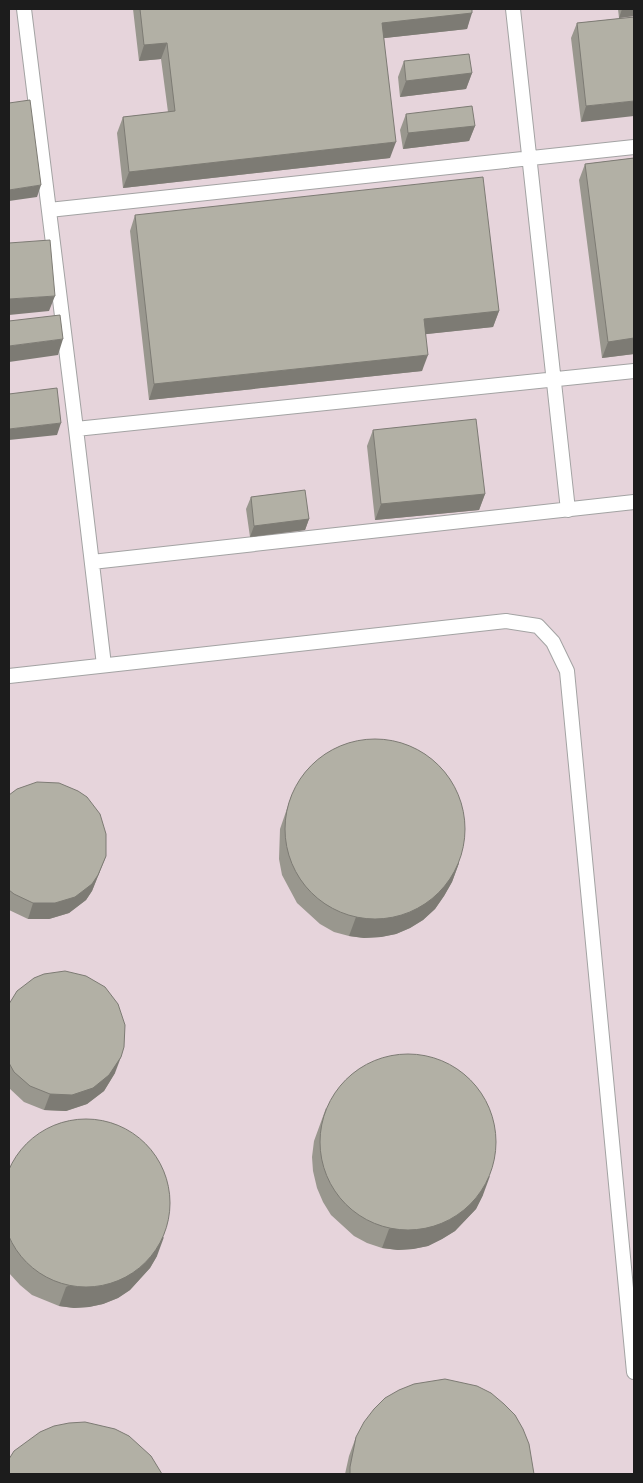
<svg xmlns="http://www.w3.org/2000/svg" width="643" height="1483" font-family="'Roboto Condensed',sans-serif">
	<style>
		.industrial { fill: #e6d4db }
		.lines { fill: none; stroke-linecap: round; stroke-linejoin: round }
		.service-casing { stroke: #a3a3a3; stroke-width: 16 }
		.service { stroke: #fff; stroke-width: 14 }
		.wall { fill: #99978e }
		.shaded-wall { fill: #7d7b74 }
		.building { fill: #b2b0a5; stroke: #7d7b74 }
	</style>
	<rect width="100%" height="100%" fill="#ecede2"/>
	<path class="industrial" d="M9,9H634V1474H9Z"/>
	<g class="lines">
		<g class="service-casing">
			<path id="service" d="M24,9L76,429L634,371
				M513,9L568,510
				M49,210L634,147
				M76,429L104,665
				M92,562L634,502
				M9,676L506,621L538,626L553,642L567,671L634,1372"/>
		</g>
		<use href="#service" class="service"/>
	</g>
	<path class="wall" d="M133,9H472L467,29L384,38L390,158L123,188L117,133L123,117L168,112L161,59L139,61Z
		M618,9H634V16L619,18Z
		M634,17L581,122L571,38L577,23Z
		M404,61L472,73L466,89L400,97L398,77Z
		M406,114L475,126L469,141L403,149L400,130Z
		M634,158V354L602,358L579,180L585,164Z
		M135,215L499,311L493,327L426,334L422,371L149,400L130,231Z
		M373,430L485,494L479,510L375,520L367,446Z
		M251,497L309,519L305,530L250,537L246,509Z
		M292,794L459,863L452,882L444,896L435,909L423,920L410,928L396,934L381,937L364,938L349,936L334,932L320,924L297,903L282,875L279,859L280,829Z
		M9,795L100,871L92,891L86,900L69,913L49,919H28L9,910Z
		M9,1004L115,1073L104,1091L87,1104L66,1111L44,1110L24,1102L9,1088Z
		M326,1108L483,1195L476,1209L455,1231L442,1239L428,1246L413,1249L398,1250L382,1248L367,1243L354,1236L331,1215L323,1202L317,1188L313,1171L312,1157L314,1141Z
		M9,1165L157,1256L150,1268L130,1290L118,1298L103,1304L89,1307L74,1308L59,1306L32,1295L20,1285L9,1273Z
		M356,1437L534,1474H345L349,1456Z"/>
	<path class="shaded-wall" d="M622,9H634V16L619,18Z
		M472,13L467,29L376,39L382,23Z
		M167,43L161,59L139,61L144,45Z
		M472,73L466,89L400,97L406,81Z
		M634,101V116L581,122L586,106Z
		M475,126L469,141L403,149L408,133Z
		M396,142L390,158L123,188L129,172Z
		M41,185L37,197L9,201V190Z
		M55,296L49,311L9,315V299Z
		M499,311L493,327L418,335L424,319Z
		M634,338V354L602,358L608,342Z
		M63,339L58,355L9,362V346Z
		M428,355L422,371L149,400L154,384Z
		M61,423L57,435L9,440V429Z
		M485,494L479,510L375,520L381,504Z
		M309,519L305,530L250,537L254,526Z
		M106,856L92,891L86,900L69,913L49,919H28L33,903Z
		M459,863L452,882L444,896L435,909L423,920L410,928L396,934L381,937L364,938L349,936L356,917Z
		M121,1057L115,1073L104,1091L87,1104L66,1111L44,1110L50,1094Z
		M490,1176L483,1195L476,1209L455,1231L442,1239L428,1246L413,1249L398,1250L382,1248L389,1229Z
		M164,1237L157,1256L150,1268L130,1290L118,1298L103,1304L89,1307L74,1308L59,1306L66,1287Z"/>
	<path class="building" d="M140,9H472V13L382,23L396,142L129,172L123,117L175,111L167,43L144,45Z
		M634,17V101L586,106L577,23Z
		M469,54L472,73L406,81L404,61Z
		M30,100L41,185L9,190V103Z
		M472,106L475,126L408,133L406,114Z
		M634,158V338L608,342L585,164Z
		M483,177L499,311L424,319L428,355L154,384L135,215Z
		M50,240L55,296L9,299V243Z
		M60,315L63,339L9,346V321Z
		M57,388L61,423L9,429V394Z
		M476,419L485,494L381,504L373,430Z
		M305,490L309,519L254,526L251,497Z
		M285 829a90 90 0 1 1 180 0a90 90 0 1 1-180 0Z
		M37,782L59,783L78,791L87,797L100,814L106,834V856L98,875L92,884L75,897L55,903H33L14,894L9,890V795L17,789Z
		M65,971L86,976L105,987L118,1004L125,1025L124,1047L121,1057L109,1075L93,1088L72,1095L50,1094L30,1086L14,1072L9,1063V1004L17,991L34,978L44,974Z
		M320 1142a88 88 0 1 1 176 0a88 88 0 1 1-176 0Z
		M2 1203a84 84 0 1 1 168 0a84 84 0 1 1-168 0Z
		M445,1379L477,1386L491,1393L504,1404L515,1415L523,1429L529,1444L534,1474H350V1467L356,1437L364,1422L374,1409L385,1398L399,1390L414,1384Z
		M85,1422L115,1429L129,1436L151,1456L162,1474H9V1459L14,1451L40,1432L54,1426L69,1423Z"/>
	<rect width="643" height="1483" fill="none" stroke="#1c1c1c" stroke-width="20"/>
</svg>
